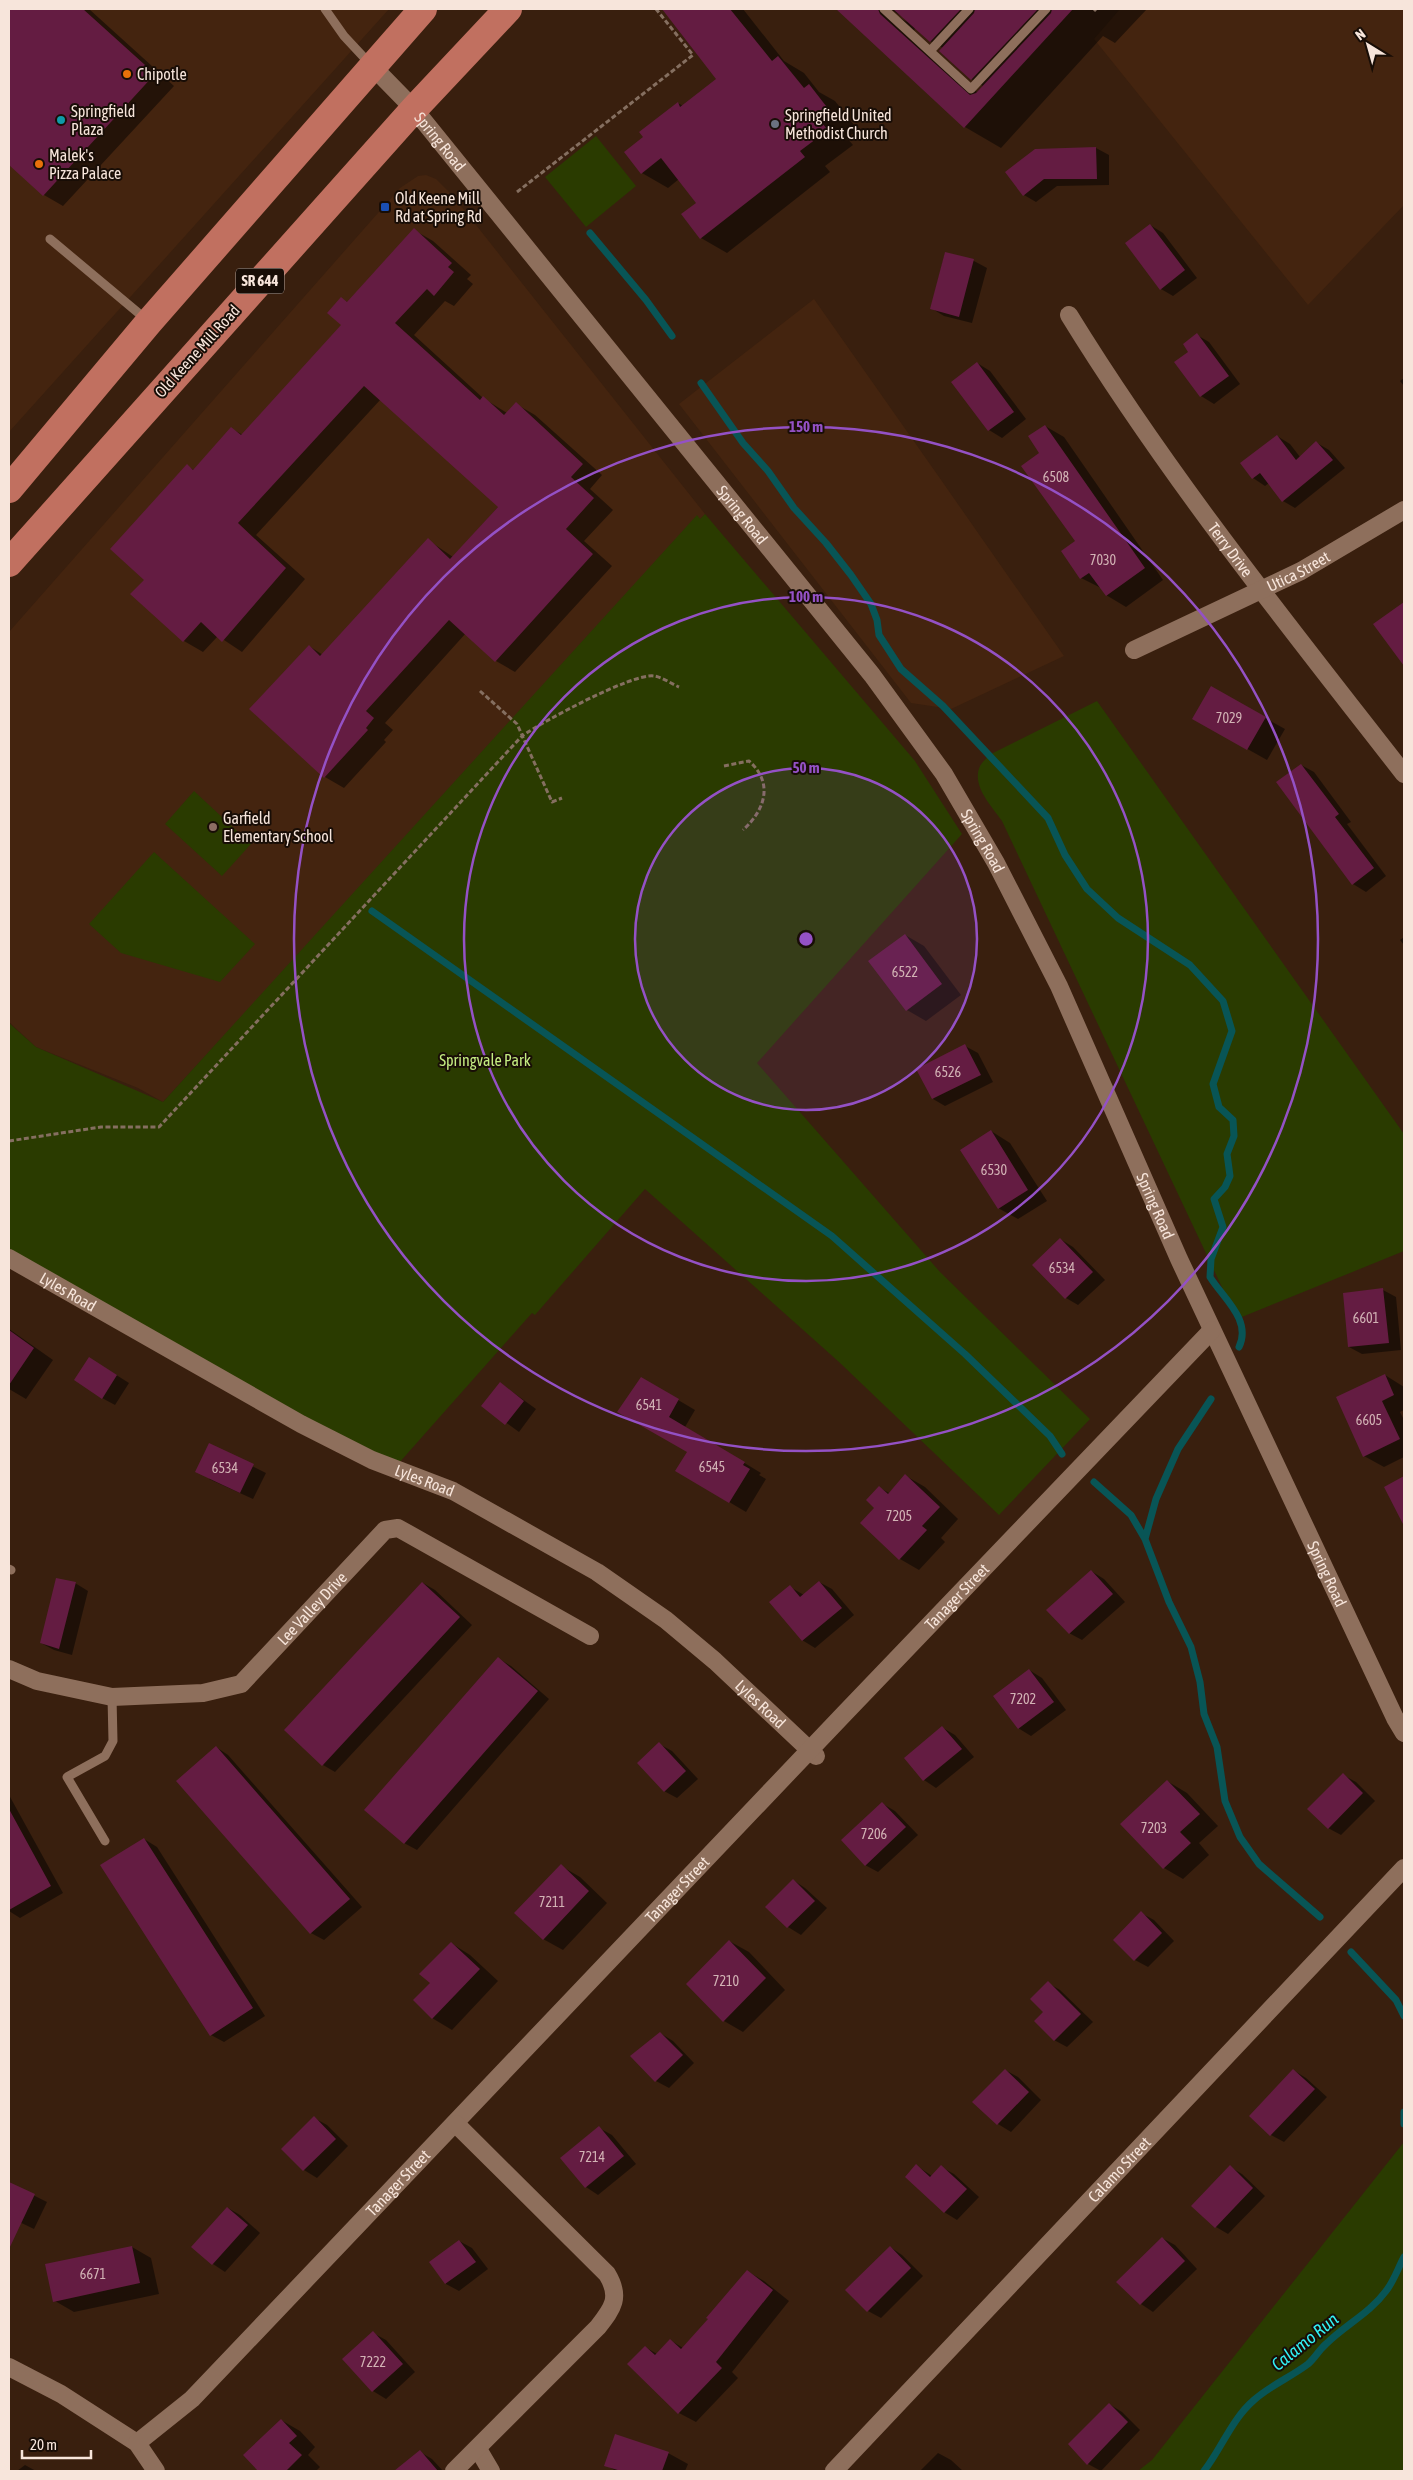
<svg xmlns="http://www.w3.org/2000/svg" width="1413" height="2480" font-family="'Asap Condensed',sans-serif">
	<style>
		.built { fill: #44240f }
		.green { fill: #2a3b00 }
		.shadow { fill: #0007; fill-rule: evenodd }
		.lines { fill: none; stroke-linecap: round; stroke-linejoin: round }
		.stream { stroke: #085556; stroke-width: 7 }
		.building { fill: #641c42 }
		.path { stroke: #856f60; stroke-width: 3; stroke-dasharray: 5 2.5; stroke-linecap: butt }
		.lane { stroke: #8e6f5c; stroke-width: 9 }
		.street { stroke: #8e6f5c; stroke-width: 18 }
		.primary { stroke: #c17060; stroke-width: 28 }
		.ring { fill: none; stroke: #9451c5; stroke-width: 2.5 }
		.food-dot { fill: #e8710a; stroke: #180d06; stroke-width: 2 }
		.culture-dot { fill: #0f9aa8; stroke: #180d06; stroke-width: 2 }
		.worship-dot { fill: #6b7280; stroke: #180d06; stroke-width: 2 }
		.transit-dot { fill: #1a4fb4; stroke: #180d06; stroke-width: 2 }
		.education-dot { fill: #8d6e63; stroke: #180d06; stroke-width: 2 }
		.labels { text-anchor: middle; stroke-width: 4; stroke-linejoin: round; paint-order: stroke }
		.number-label { font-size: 14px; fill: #d2b3b5 }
		.shield { fill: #180d06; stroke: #b4a49b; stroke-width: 1 }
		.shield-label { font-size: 15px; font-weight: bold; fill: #f7e5db }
		.poi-label { font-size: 16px; fill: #f7e5db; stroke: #180d06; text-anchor: start }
		.street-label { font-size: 16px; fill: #f7e5db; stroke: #180d06 }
		.park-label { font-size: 16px; fill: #c4ec81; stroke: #180d06 }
		.water-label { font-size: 18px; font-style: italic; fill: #32f1f4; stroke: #180d06 }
		.centre { fill: #9451c5; stroke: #180d06; stroke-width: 2.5 }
		.ring-label { font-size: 15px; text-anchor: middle; font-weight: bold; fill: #9451c5; stroke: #180d06; stroke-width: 4; stroke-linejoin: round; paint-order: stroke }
	</style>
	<rect width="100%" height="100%" fill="#391f0e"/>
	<path class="built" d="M9,9H389L9,432Z
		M1120,9H1404V205L1308,305L1094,39Z
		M426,175L436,179L453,196L705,514L163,1102L138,1088L36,1047L9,1022V632L400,188L418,176Z
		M814,299L939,477L1064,656L951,709L911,703L679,404Z"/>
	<path class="green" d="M596,136L636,186L586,227L545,177Z
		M705,514L915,761L962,834L757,1063L940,1272L1090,1419L999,1515L839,1362L645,1189L535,1315L532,1313L391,1472L9,1253V1023L36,1047L163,1102L697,515L700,519Z
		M1097,701L1404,1134V1251L1237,1319L1002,821C992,806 971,786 980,766C982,762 988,757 991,754Z
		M194,791L251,844L222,876L165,824Z
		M154,852L255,944L220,982L121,953L89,924Z
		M1404,2142V2471H1138L1152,2460Z"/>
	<path class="shadow" d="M9,9H89L174,86L63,206L44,195L9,164Z
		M670,9H743L784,61L804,73L819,92L835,101L858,130L847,138L853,145L825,166L830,172L727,253L701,238L682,215L697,203L679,179L668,188L642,173L645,138L678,103L683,106L718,79L666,12Z
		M838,9H885L907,22L903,17L890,9H1147L1115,43L1103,36L1001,148L965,127ZM915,27L930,41L943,48L971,79L983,86L977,92L914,32Z
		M1096,148L1109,155V185L1057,186L1036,202L1024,195L1006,172Z
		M1150,225L1163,233L1197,278L1173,296L1161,289Z
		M414,230L433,241L471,275L467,279L473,284L454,306L445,301L414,335L483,398L507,413L516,404L535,415L602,475L590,489L613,510L584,541L612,566L515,672L496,661L466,633L385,723L393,730L384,740L386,742L344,788L325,777L309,646L323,655L428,540L453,557L499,506L381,399L256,535L305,579L242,652L218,636L203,652L184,641L132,594L146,579L187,466L194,470L232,429L243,435L342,325V299L349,303Z
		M945,253L974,261L987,268L972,323L944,316L931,308Z
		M1197,335L1209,342L1240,384L1214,404L1201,396L1176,363L1190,352Z
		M977,363L990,371L1026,419L1002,438L989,430L953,382Z
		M1404,378V386L1400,381Z
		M1045,426L1064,437L1163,580L1126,607L1106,595L1101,588L1081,578L1077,541Z
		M1277,436L1290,444L1300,457L1317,443L1329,450L1345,468L1295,508L1283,501L1269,483L1265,486L1253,478Z
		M1399,607L1404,610V664L1375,625Z
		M1211,688L1285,729L1267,760L1194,719Z
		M1301,765L1314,772L1351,822L1347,824L1386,876L1366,892L1353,884L1330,853Z
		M905,935L924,946L961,995L926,1021L907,1010Z
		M1404,937V945L1400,940Z
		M965,1046L978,1053L993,1082L945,1106L933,1099Z
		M991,1131L1010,1143L1047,1201L1018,1219L998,1208Z
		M1060,1239L1073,1247L1105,1280L1078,1305L1066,1298Z
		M1383,1290L1396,1297L1401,1350L1362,1354L1349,1347Z
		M9,1329L53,1360L26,1399L9,1389Z
		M102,1366L129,1383L115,1405L102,1398Z
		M1385,1375L1404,1387V1410L1400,1412L1404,1420V1457L1384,1467L1364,1456Z
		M641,1378L695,1410L685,1427L761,1473L759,1475L766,1479L746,1512L677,1471L689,1452Z
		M500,1383L536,1409L519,1432L483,1406Z
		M210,1445L266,1473L253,1499L209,1479Z
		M906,1476L925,1487L958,1519L941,1538L945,1542L919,1570L900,1559L876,1508L880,1488L889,1493Z
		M1091,1571L1104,1579L1125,1602L1082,1640L1069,1633Z
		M819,1582L832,1589L854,1615L815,1648L802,1640L790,1587L804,1595Z
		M75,1583L88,1591L72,1655L54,1650L41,1643Z
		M423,1583L435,1590L472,1625L335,1772L323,1765Z
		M498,1658L511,1666L549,1699L417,1850L404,1843Z
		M1029,1670L1042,1678L1066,1710L1031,1736L1018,1728Z
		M943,1728L955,1735L974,1757L936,1788L924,1780Z
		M659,1744L672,1751L698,1779L677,1798L664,1791Z
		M216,1747L228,1755L362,1907L324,1940L311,1933Z
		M1343,1775L1356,1782L1375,1801L1341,1835L1328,1828Z
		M1167,1781L1187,1793L1218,1826L1199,1843L1209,1855L1183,1879L1164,1868Z
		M9,1795L63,1893L20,1918L9,1911Z
		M883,1804L895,1811L918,1835L878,1872L865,1865Z
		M144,1839L157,1847L265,2016L224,2042L211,2035Z
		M561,1866L580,1877L607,1903L563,1950L543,1939Z
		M793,1880L805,1888L827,1908L801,1935L788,1927L767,1907Z
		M1141,1913L1154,1920L1174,1941L1148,1967L1135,1960Z
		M729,1941L749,1952L785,1990L743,2032L724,2021L688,1984Z
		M451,1943L470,1955L498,1981L452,2030L432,2018V1983Z
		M1048,1983L1060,1990L1093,2022L1067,2047L1054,2040L1045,2012Z
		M660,2033L673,2041L694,2063L669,2088L656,2081Z
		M1005,2070L1018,2077L1041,2100L1011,2132L998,2124L974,2102Z
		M1293,2070L1306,2078L1327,2097L1284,2142L1271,2135L1250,2116Z
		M314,2118L327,2125L348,2146L317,2178L304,2170L283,2149Z
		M599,2128L612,2135L636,2164L598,2195L586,2187Z
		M917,2166L932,2176L941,2167L954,2174L979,2197L957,2220L944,2212Z
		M1230,2167L1242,2174L1265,2196L1228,2234L1216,2227Z
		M9,2183L47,2202L34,2229L9,2217Z
		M228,2208L240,2215L260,2233L225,2272L213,2264Z
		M1162,2238L1175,2245L1197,2269L1153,2312L1141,2304L1118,2282Z
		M459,2241L472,2248L488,2269L459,2291L446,2284L430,2263Z
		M132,2247L151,2258L159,2294L74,2312L55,2301Z
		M890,2247L902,2255L923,2276L881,2318L868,2311Z
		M747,2271L764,2281L789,2301L732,2372L738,2378L696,2422L679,2413L645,2347L657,2354L670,2340L683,2348L710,2319Z
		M373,2333L386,2340L415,2372L386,2399L373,2391L344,2360Z
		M1109,2404L1122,2412L1140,2430L1101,2471L1088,2464L1070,2444Z
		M281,2420L300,2431L315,2447L308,2455L320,2467L316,2471H260L245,2455Z
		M420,2452L432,2459L443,2471H396Z
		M668,2453L688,2464L685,2471H616L606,2465Z
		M938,2453L951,2460L963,2471H920Z
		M25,2465L36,2471H17Z"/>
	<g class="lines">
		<path class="stream" d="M590,233L646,300L672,336
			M701,383L743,443L768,471L794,508L826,543L851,575L871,604L877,620L879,635L901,669L943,706L1048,818L1065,855L1087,889L1118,918L1190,965L1223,1001L1232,1031L1213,1084L1219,1107L1233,1120L1234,1136L1227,1154L1230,1176L1225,1187L1214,1199L1223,1227L1211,1259L1210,1277C1223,1298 1252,1320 1239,1347
			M372,911L832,1236L965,1354L1050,1436L1062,1454
			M1094,1482L1131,1515L1145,1539L1169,1602L1191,1647L1200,1682L1204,1714L1217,1747L1225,1801L1240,1837L1259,1864L1320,1917
			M1145,1539L1156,1499L1178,1449L1211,1399
			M1351,1952L1396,2000L1404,2016
			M1404,2112V2124
			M1204,2471C1222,2448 1231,2420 1254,2400C1271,2385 1291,2377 1308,2364C1315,2358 1319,2350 1326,2344C1345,2325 1370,2313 1386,2291C1394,2281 1398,2268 1404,2257"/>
	</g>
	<path class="building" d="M9,9H83L155,74L43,196L9,165Z
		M662,9H730L772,61L778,56L804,88L809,84L833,115L822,123L828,130L800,151L805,157L700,239L681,214L696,203L661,158L641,174L624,152L643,137L639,132L678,102L680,107L716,79Z
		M836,9H878L880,14L970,95L976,93L1051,13L1052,9H1073L964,128Z
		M893,9H961L930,42Z
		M975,9H1038L971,80L939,51L974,13Z
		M1096,147L1097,179H1044L1023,196L1005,172L1035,149Z
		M1150,224L1185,270L1160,290L1125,243Z
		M414,228L452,263L448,267L454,272L434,296L427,289L395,323L480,400L483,396L504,415L516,402L583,464L571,477L594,498L566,529L593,554L495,662L449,620L366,711L374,718L366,728L368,730L324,778L249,709L309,645L320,656L428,538L450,559L498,507L364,386L238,523L286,568L222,642L201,622L183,642L130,594L144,580L110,549L187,464L193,470L231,427L241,435L341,325L327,313L341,297L347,302Z
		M945,252L974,259L959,317L930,309Z
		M1197,333L1229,376L1200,397L1174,362L1188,352L1183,344Z
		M977,362L1014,412L988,431L951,382Z
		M1045,425L1145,568L1106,596L1089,573L1080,579L1061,551L1075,541L1021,466L1039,453L1028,436Z
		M1277,435L1296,460L1316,441L1333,460L1282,502L1260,473L1252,479L1240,463Z
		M1404,602V666L1373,624Z
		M1211,686L1266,717L1247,750L1192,719Z
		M1301,764L1339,814L1335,817L1374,868L1352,885L1276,782Z
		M905,934L942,984L906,1011L868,961Z
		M965,1044L981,1075L932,1099L916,1069Z
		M991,1130L1028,1190L998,1209L960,1150Z
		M1060,1238L1093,1272L1065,1299L1032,1265Z
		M1383,1288L1389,1343L1348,1347L1343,1293Z
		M9,1330L34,1348L9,1385Z
		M89,1357L117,1375L102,1399L74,1380Z
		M1385,1374L1394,1395L1382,1401L1400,1439L1363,1457L1336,1397Z
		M641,1377L679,1399L669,1417L745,1462L743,1465L750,1469L729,1503L675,1471L687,1452L617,1412Z
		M500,1382L524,1401L505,1425L481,1406Z
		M209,1443L254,1464L240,1493L195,1472Z
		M905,1474L940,1507L922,1526L927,1530L899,1560L860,1523L874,1508L866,1500L879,1486L888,1494Z
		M1404,1476V1526L1384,1487Z
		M1091,1570L1113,1594L1069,1634L1046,1610Z
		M56,1578L76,1582L59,1649L40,1643Z
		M819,1581L842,1608L802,1641L769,1602L790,1585L800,1597Z
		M422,1582L460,1617L322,1766L284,1730Z
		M498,1657L538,1691L404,1844L364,1810Z
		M1029,1669L1054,1702L1018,1729L993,1696Z
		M942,1726L962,1749L923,1781L904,1758Z
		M659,1742L686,1771L664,1792L637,1763Z
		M216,1746L350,1899L310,1934L176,1781Z
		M1343,1773L1363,1793L1328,1829L1307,1809Z
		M1167,1780L1200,1814L1180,1832L1191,1843L1163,1869L1120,1824Z
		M882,1802L906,1827L865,1866L841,1840Z
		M9,1809L51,1886L9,1910Z
		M144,1838L253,2008L210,2036L100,1865Z
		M561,1864L589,1891L543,1940L514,1913Z
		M793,1879L815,1901L787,1928L765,1907Z
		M1141,1911L1162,1933L1134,1961L1113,1940Z
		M729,1940L766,1978L723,2022L686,1984Z
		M451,1942L480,1969L432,2019L413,2000L430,1983L419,1974Z
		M1048,1981L1081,2014L1054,2041L1034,2021L1043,2012L1030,1999Z
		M660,2032L683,2055L655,2082L630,2056Z
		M1005,2069L1029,2092L997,2125L972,2102Z
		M1293,2069L1315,2089L1270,2136L1249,2116Z
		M314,2116L336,2139L303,2171L281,2149Z
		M599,2126L624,2156L585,2188L560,2158Z
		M916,2164L930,2177L941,2165L967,2189L944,2213L905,2177Z
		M1230,2165L1253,2188L1215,2228L1191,2206Z
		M9,2182L35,2194L9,2249Z
		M227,2207L248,2225L212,2265L191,2247Z
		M1162,2237L1185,2261L1140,2305L1116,2282Z
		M459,2240L476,2262L445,2284L429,2262Z
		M132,2246L140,2283L53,2302L45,2264Z
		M890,2246L911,2268L867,2312L845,2290Z
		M747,2270L773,2290L716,2362L722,2368L678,2414L627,2364L645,2346L655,2355L670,2339L681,2349L708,2319L706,2318Z
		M373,2331L403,2364L372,2392L342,2359Z
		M1109,2403L1128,2422L1087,2465L1068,2444Z
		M281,2419L297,2436L289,2443L302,2455L286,2471H258L243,2455Z
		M615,2434L669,2452L662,2471H621L604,2466Z
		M420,2450L438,2471H394Z"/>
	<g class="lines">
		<path class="path" d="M1094,11L1096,9
			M517,192L693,55L656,9
			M480,691L517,724L552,802L562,798
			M724,766L749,761C774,783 765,810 743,830
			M9,1141L101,1127H159L522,736C542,722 632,673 654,676C662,677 672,684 679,687"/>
		<path class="lane" d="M325,9L344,36L371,65
			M884,9L971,89L1046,9
			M930,51L969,9
			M50,239L148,321
			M9,1569L11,1570
			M105,1841L67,1777L105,1756L113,1741L112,1697"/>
		<g class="street">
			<path id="s1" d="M372,66L414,109L872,675L944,774L996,863L1059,986L1179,1259L1395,1718L1404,1733"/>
			<path id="s2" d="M1069,315C1168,476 1288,625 1404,774"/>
			<path id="s3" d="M1134,650L1301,571L1404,510"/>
			<path id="s4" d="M9,1258L301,1424L372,1460L453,1491L597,1572L666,1620L715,1661L816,1756"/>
			<path id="s5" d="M9,1669L37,1681L112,1697L203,1693L241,1684L385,1530L398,1528L590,1636"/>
			<path d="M9,2367L61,2394L137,2443L156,2471"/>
			<path id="s6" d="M137,2443L192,2399L844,1714L1212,1330"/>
			<path d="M478,2449L491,2471"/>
			<path d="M454,2471L598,2327C613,2308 621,2297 607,2274L456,2124"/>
			<path id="s7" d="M834,2471L1404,1868"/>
		</g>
		<path class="primary" d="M9,489L149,322L423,9
			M9,563L414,109L508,9"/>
	</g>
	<circle cx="806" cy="939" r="171" fill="#9451c5" fill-opacity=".12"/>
	<g class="ring">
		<circle cx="806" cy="939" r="171"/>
		<circle cx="806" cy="939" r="342"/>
		<circle cx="806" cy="939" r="512"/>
	</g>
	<g class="food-dot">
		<circle cx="127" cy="74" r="5"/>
		<circle cx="39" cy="164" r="5"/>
	</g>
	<circle class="culture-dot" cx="61" cy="120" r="5"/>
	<circle class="worship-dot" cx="775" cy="124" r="5"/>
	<rect class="transit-dot" x="380" y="202" width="10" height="10" rx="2.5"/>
	<circle class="education-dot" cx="213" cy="827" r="5"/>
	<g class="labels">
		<g class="number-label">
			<text x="1056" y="482">6508</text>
			<text x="1103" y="565">7030</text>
			<text x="1229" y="723">7029</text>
			<text x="905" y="977">6522</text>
			<text x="948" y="1077">6526</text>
			<text x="994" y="1175">6530</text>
			<text x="1062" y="1273">6534</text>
			<text x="1366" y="1323">6601</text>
			<text x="649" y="1410">6541</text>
			<text x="1369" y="1425">6605</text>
			<text x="712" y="1472">6545</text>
			<text x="225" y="1473">6534</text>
			<text x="899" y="1521">7205</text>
			<text x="1023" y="1704">7202</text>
			<text x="1154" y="1833">7203</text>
			<text x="874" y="1839">7206</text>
			<text x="552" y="1907">7211</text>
			<text x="726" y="1986">7210</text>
			<text x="592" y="2162">7214</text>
			<text x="93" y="2279">6671</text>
			<text x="373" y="2367">7222</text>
		</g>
		<rect class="shield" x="236" y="268.5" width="48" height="25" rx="4"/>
		<g class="shield-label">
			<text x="260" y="286">SR 644</text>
		</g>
		<g class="poi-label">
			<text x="137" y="80">Chipotle</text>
			<text x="71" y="117">Springfield<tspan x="71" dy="18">Plaza</tspan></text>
			<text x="785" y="121">Springfield United<tspan x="785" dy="18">Methodist Church</tspan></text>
			<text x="49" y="161">Malek's<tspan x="49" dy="18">Pizza Palace</tspan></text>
			<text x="395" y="204">Old Keene Mill<tspan x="395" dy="18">Rd at Spring Rd</tspan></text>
			<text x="223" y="824">Garfield<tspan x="223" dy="18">Elementary School</tspan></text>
		</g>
		<g class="street-label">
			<text dy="6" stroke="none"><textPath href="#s1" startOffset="102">Spring Road</textPath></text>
			<text transform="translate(197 351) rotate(-48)" y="6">Old Keene Mill Road</text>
			<text dy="6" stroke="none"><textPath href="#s1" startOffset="582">Spring Road</textPath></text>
			<text dy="6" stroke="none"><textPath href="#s2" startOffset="285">Terry Drive</textPath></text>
			<text dy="6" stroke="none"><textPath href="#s3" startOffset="182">Utica Street</textPath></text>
			<text dy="6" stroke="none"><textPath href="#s1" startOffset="988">Spring Road</textPath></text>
			<text dy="6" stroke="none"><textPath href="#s1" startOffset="1392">Spring Road</textPath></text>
			<text dy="6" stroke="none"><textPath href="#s4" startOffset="68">Lyles Road</textPath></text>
			<text dy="6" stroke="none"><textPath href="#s4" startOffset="472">Lyles Road</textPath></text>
			<text dy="6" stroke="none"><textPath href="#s1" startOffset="1798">Spring Road</textPath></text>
			<text dy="6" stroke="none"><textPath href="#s6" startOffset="1179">Tanager Street</textPath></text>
			<text dy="6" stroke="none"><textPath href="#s5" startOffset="341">Lee Valley Drive</textPath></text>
			<text dy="6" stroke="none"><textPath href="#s4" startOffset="878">Lyles Road</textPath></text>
			<text dy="6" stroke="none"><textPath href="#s6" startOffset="774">Tanager Street</textPath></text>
			<text dy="6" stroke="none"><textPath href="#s7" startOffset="415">Calamo Street</textPath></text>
			<text dy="6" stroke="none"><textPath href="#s6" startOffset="369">Tanager Street</textPath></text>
		</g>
		<g class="park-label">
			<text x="485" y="1066">Springvale Park</text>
		</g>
		<g class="water-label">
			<text transform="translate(1305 2342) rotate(-39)" y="6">Calamo Run</text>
		</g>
	</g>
	<circle cx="806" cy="939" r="8" class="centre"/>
	<g class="ring-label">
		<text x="806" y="432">150 m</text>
		<text x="806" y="602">100 m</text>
		<text x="806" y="773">50 m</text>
	</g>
	<rect width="1413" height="2480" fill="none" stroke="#f7e5db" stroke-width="20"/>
	<g transform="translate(1368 45) rotate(323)" stroke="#180d06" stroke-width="4" paint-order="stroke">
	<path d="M0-4L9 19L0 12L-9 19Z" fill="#f7e5db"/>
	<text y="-8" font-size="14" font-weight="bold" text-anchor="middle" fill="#f7e5db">N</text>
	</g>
	<path d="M22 2450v8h69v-8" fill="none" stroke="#f7e5db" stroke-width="2.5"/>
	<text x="30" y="2450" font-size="15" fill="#f7e5db" stroke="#180d06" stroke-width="4" paint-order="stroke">20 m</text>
</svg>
